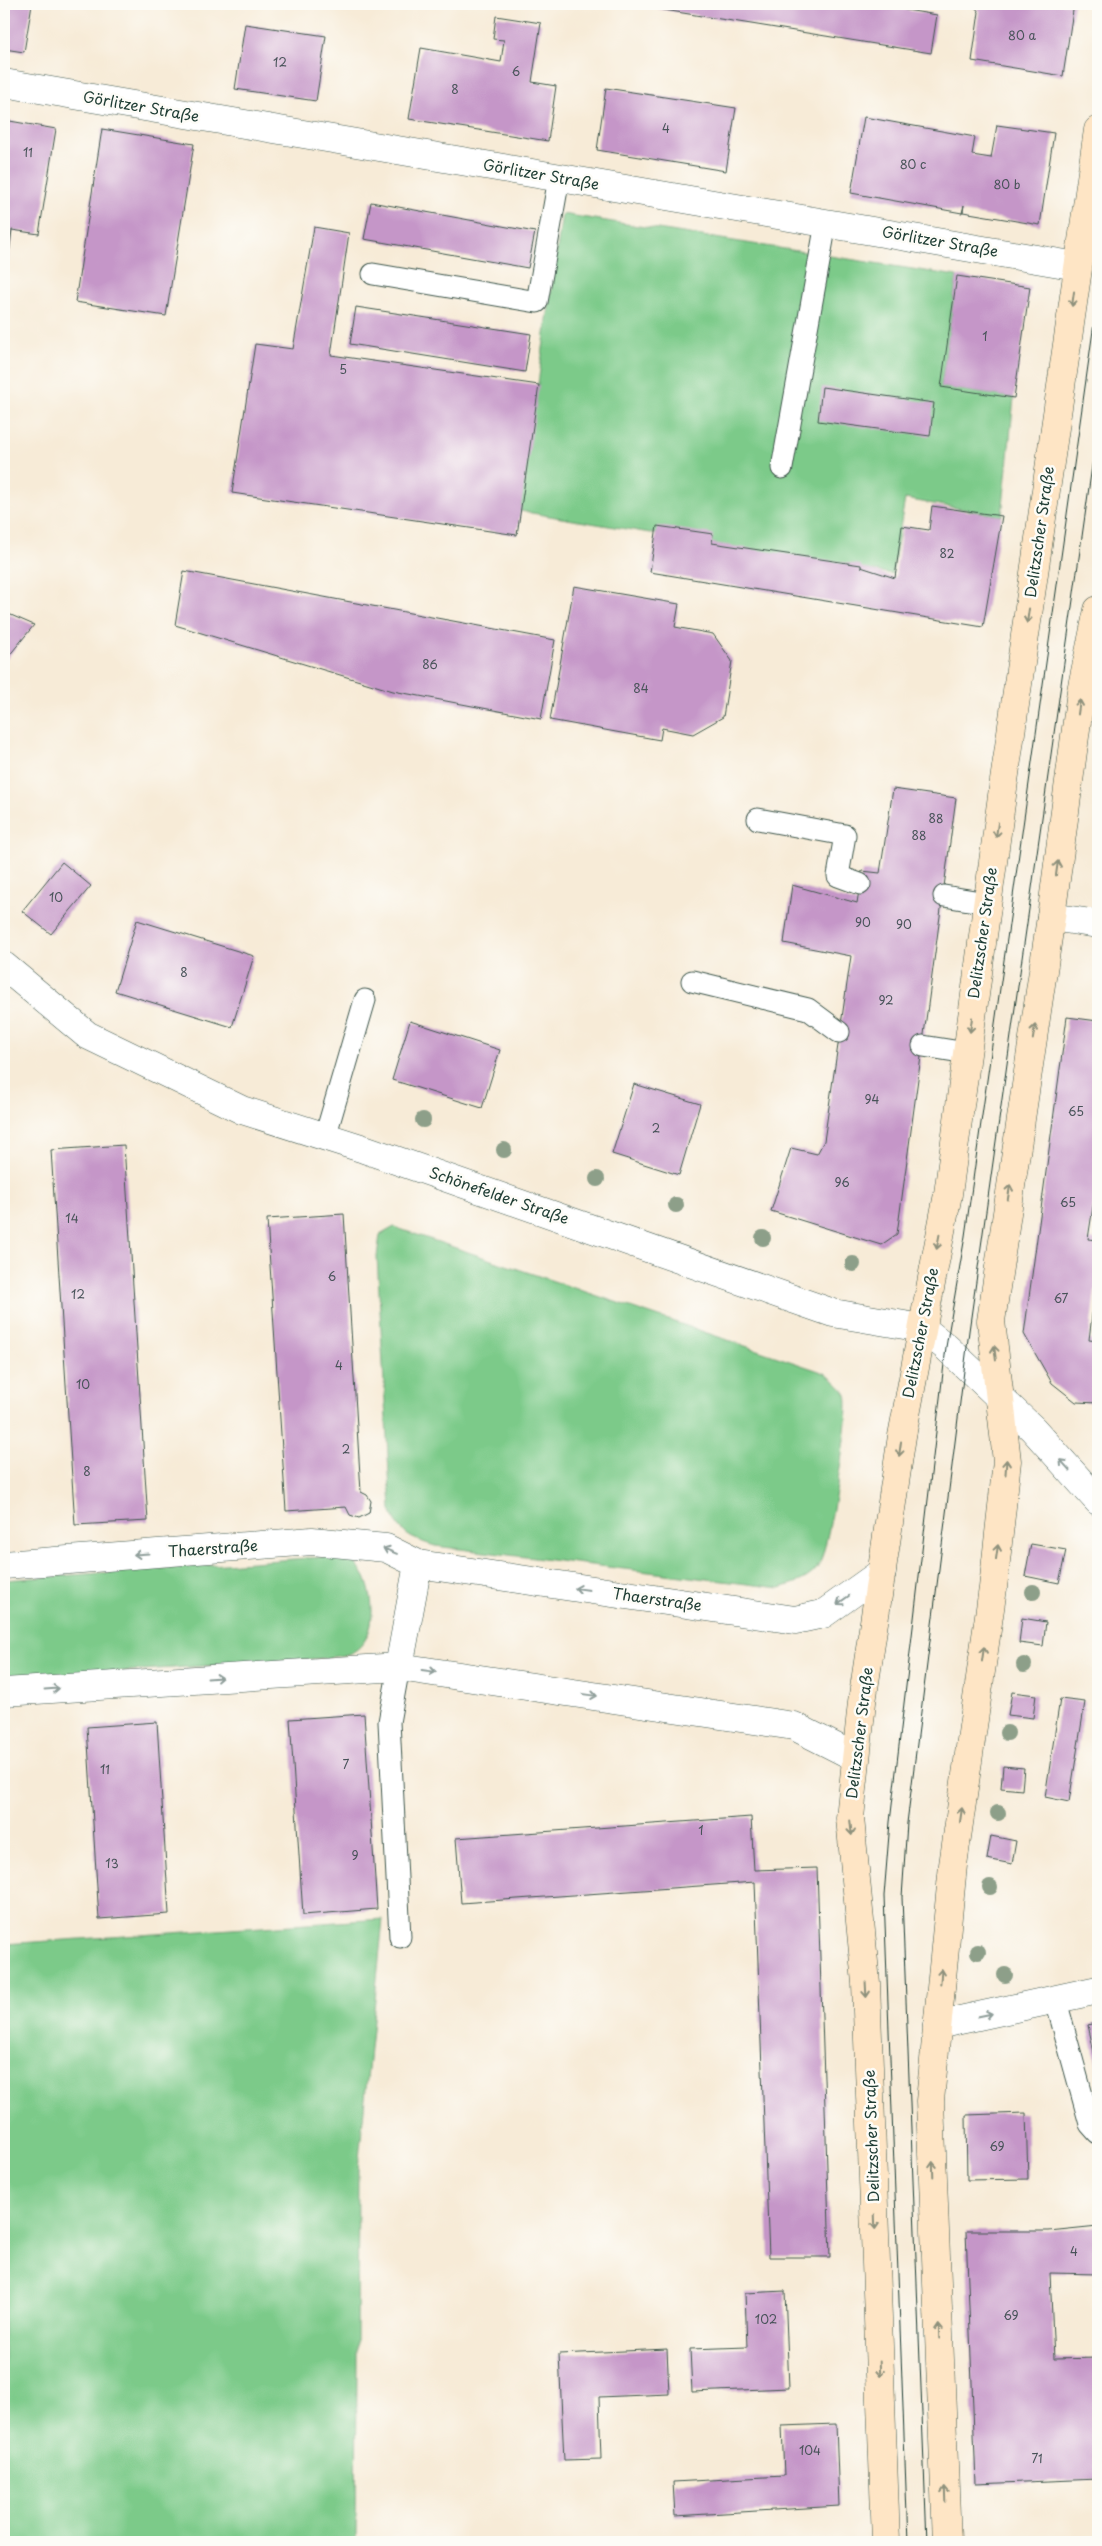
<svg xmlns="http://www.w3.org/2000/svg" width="1102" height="2546" font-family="'Playpen Sans',sans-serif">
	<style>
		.green { fill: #7cca89; stroke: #4e845e }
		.building { fill: #c596c8 }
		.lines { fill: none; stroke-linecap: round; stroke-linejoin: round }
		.lane-casing { stroke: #3f574c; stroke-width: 23 }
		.street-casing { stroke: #3f574c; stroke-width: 29 }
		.secondary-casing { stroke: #3f574c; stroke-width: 29 }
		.lane { stroke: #fff; stroke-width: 21 }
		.street { stroke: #fff; stroke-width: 28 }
		.secondary { stroke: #fee5c5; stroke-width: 28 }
		.tram { stroke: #1f3d34; stroke-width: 1 }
		.tree { fill: #8d9f89 }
		.oneway { stroke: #8e917c }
		.oneway2 { stroke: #8f9e9a }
		.labels { text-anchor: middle; stroke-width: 5; stroke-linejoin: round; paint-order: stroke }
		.number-label { font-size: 12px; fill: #485359 }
		.street-label { font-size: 15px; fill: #1f3d34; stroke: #fdfcf7 }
	</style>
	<rect width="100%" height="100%" fill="#fdfcf7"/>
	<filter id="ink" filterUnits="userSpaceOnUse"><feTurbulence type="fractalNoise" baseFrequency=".02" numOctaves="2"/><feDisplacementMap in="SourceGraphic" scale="10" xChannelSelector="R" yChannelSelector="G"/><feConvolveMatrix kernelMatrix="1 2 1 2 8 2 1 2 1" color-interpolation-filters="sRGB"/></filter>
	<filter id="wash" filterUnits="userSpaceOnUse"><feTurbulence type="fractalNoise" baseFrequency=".0096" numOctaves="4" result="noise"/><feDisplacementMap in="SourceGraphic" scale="20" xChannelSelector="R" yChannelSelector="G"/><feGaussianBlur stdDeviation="1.12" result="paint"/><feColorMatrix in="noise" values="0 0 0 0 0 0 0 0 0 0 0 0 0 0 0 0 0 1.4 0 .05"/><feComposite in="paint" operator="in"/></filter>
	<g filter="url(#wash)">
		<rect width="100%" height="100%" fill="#f7ebd7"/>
		<path class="green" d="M562,214L957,276L941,387L1014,398L1002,516L905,499L892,574L520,511Z
			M394,1227L825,1373C833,1380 842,1386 846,1395C852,1410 828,1549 819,1565C812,1579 793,1584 780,1588L435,1546C410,1538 401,1536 391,1510L377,1256L380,1235Z
			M335,1556L354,1561C357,1566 362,1572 365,1577C375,1600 377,1638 353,1652C346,1656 334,1656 326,1658L4,1679V1580Z
			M383,1919L358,2169L356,2542H4V1944Z"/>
		<g id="blocks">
			<path class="building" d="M4,4H32L24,52L4,49Z
				M659,4H870L937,15L931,53L658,9Z
				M964,4H1074L1063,76L972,61L979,12L976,8Z
				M496,16L541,23L532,82L556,86L548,141L409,119L421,48L501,62L504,40L493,39Z
				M245,24L326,36L316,101L235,89Z
				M606,88L736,108L726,171L597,150Z
				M864,117L975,137L972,155L991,158L997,125L1054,133L1040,225L963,212L964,205L962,213L851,193Z
				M4,120L56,129L39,234L12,230L5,288Z
				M102,129L194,144L166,316L75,302Z
				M371,202L535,232L528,268L364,239Z
				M314,227L349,233L331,355L539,385L517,535L232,493L255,344L293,349Z
				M957,276L1030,287L1014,398L941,387Z
				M356,307L531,334L525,372L350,344Z
				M822,387L934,403L930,436L818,421Z
				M932,506L1002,516L983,627L650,572L657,526L713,534L712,543L861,565V567L895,578L902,526L929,530Z
				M184,571L555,640L541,719L393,691L175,625Z
				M574,586L679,604L675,627L713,634L732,661L723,717L693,734L662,728L660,740L550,720Z
				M4,612L34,625L4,662Z
				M893,789L956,798L897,1234L881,1245L771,1211L791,1148L817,1154L824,1141L851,956L784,943L792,885L857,903L862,871L880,873Z
				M62,862L91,886L51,934L22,911Z
				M137,920L254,956L232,1027L115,991Z
				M1067,1017L1098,1021V1174L1088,1239L1098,1240V1265L1089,1340L1098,1341V1403L1076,1402L1052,1383L1024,1334Z
				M410,1021L500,1050L482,1108L392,1080Z
				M634,1084L700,1104L679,1175L612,1154Z
				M124,1145L148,1521L75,1525L51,1150Z
				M344,1214L361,1492L367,1495L371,1501L369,1513L359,1518L350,1515L346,1507L286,1511L267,1219Z
				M1031,1544L1066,1550L1059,1583L1025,1576Z
				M1022,1618L1046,1622L1043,1646L1019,1643Z
				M1012,1692L1036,1695L1033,1718L1008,1715Z
				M1060,1699L1085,1702L1069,1802L1045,1797Z
				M364,1714L377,1909L303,1915L290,1719Z
				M157,1722L169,1914L99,1919L87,1727Z
				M1003,1766L1024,1768L1022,1790L1001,1788Z
				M751,1817L754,1870L817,1868L830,2257H769L755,1882L461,1903L456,1838Z
				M991,1836L1016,1841L1012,1864L987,1859Z
				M1098,2022V2066H1097L1088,2025Z
				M1026,2113L1028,2179L967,2180L966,2115Z
				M1098,2226V2274L1050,2273L1054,2359L1098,2358V2479L976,2484L966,2231H1049Z
				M785,2291L789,2388L692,2392L690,2349L747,2347L745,2293Z
				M667,2349L669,2394L599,2397L601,2459L564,2460L559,2354Z
				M836,2424L839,2506L675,2516L673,2482L784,2476L782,2426Z"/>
		</g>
	</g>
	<g filter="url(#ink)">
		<use href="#blocks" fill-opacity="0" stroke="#3f574c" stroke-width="1"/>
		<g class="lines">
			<g class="lane-casing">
				<path id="lane" d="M373,274L537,302L559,178
					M782,468L826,223
					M758,819L845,835L838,876L860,884
					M944,896L987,903
					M692,981L808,1009L839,1032
					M923,1046L967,1053
					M325,1137L365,1000
					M399,1667L389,1722L400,1937
					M1056,2001L1090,2124L1098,2133"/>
			</g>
			<g class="street-casing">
				<path id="street" d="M4,83L1077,266
					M1051,917L1098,924
					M4,966L87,1035L242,1110L364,1149L833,1313L922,1328L946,1347L1033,1429L1098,1501
					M4,1565L312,1541L386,1548L418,1564L795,1620L823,1614L882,1572
					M399,1667L418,1564
					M4,1692L399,1667L794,1726L855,1757
					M937,2025L1098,1990"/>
			</g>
			<g class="secondary-casing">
				<path id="secondary" d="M886,2542L866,1983L850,1818L862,1702L902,1436L948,1194L1004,781L1098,130
					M947,2542L930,2101L953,1865L993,1588L1007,1461L991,1321L1051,917L1081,691L1098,610"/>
			</g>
			<use href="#lane" class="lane"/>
			<use href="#street" class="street"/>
			<use href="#secondary" class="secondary"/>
			<path class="tram" d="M908,2542L884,1896L890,1822L946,1347L965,1236L1098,295
				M927,2542L902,1897L907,1823L969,1331L1098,424"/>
		</g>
		<g class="tree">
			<circle cx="423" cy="1120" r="8"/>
			<circle cx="504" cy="1150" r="8"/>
			<circle cx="597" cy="1179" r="8"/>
			<circle cx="676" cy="1205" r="8"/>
			<circle cx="763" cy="1238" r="8"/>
			<circle cx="853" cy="1264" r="8"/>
			<circle cx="1033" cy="1592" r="8"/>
			<circle cx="1024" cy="1665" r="8"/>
			<circle cx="1007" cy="1733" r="8"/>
			<circle cx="998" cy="1813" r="8"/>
			<circle cx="990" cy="1887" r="8"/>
			<circle cx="978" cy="1952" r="8"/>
			<circle cx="1005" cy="1975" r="8"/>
		</g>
		<defs><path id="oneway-shaft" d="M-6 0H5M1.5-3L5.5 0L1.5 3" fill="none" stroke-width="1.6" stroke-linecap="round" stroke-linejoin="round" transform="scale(1.25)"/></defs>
		<g class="oneway">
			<use href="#oneway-shaft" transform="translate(1073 299) rotate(98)"/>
			<use href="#oneway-shaft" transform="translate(1028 616) rotate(98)"/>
			<use href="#oneway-shaft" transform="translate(1079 707) rotate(-82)"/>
			<use href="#oneway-shaft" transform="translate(997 830) rotate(98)"/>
			<use href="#oneway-shaft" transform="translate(1057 868) rotate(-82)"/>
			<use href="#oneway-shaft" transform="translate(971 1025) rotate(98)"/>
			<use href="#oneway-shaft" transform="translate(1034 1032) rotate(-81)"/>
			<use href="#oneway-shaft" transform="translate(1009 1192) rotate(-81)"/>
			<use href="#oneway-shaft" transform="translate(938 1242) rotate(101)"/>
			<use href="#oneway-shaft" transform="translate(995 1353) rotate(-97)"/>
			<use href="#oneway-shaft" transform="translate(900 1449) rotate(98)"/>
			<use href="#oneway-shaft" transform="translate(1006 1467) rotate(-86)"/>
			<use href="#oneway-shaft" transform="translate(997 1552) rotate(-82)"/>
			<use href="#oneway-shaft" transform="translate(983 1654) rotate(-82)"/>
			<use href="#oneway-shaft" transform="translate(961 1815) rotate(-82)"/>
			<use href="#oneway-shaft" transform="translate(851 1828) rotate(84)"/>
			<use href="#oneway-shaft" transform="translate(941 1976) rotate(-85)"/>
			<use href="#oneway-shaft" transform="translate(866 1990) rotate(87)"/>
			<use href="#oneway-shaft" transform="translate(933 2169) rotate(-92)"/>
			<use href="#oneway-shaft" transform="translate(875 2222) rotate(88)"/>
			<use href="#oneway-shaft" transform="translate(939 2331) rotate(-92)"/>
			<use href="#oneway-shaft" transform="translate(880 2369) rotate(88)"/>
			<use href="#oneway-shaft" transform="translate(945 2494) rotate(-92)"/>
		</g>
		<g class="oneway2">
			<use href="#oneway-shaft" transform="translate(1065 1465) rotate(-132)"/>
			<use href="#oneway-shaft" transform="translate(390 1551) rotate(-158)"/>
			<use href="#oneway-shaft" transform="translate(141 1554) rotate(176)"/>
			<use href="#oneway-shaft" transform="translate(582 1589) rotate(-172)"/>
			<use href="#oneway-shaft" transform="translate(843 1600) rotate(145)"/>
			<use href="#oneway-shaft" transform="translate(429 1671) rotate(8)"/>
			<use href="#oneway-shaft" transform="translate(215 1678) rotate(-4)"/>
			<use href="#oneway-shaft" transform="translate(52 1689) rotate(-4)"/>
			<use href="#oneway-shaft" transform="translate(590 1695) rotate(8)"/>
			<use href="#oneway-shaft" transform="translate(985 2015) rotate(-11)"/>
		</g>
	</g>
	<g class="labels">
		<g class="number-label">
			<text x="1022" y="40">80 a</text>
			<text x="280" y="67">12</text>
			<text x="516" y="76">6</text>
			<text x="455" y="94">8</text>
			<text x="666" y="133">4</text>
			<text x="28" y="157">11</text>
			<text x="913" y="169">80 c</text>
			<text x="1007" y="189">80 b</text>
			<text x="985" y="341">1</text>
			<text x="343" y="374">5</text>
			<text x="947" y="558">82</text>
			<text x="430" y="669">86</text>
			<text x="641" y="693">84</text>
			<text x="936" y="823">88</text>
			<text x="919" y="840">88</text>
			<text x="56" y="902">10</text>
			<text x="863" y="927">90</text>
			<text x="904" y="929">90</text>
			<text x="184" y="977">8</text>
			<text x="886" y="1005">92</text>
			<text x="872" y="1104">94</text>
			<text x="1076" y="1116">65</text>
			<text x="656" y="1133">2</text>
			<text x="842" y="1187">96</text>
			<text x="1068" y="1207">65</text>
			<text x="72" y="1223">14</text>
			<text x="332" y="1281">6</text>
			<text x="78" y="1299">12</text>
			<text x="1061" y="1303">67</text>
			<text x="339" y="1370">4</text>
			<text x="83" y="1389">10</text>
			<text x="346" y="1454">2</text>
			<text x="87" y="1476">8</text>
			<text x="346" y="1769">7</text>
			<text x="105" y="1774">11</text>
			<text x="701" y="1835">1</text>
			<text x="355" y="1860">9</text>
			<text x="112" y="1868">13</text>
			<text x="997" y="2151">69</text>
			<text x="1074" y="2256">4</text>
			<text x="1011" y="2320">69</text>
			<text x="766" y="2324">102</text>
			<text x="810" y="2455">104</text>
			<text x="1037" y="2463">71</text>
		</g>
		<g class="street-label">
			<text transform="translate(141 107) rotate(10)" y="5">Görlitzer Straße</text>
			<text transform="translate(541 175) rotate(10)" y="5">Görlitzer Straße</text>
			<text transform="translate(940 242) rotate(10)" y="5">Görlitzer Straße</text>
			<text transform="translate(1040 532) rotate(-82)" y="5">Delitzscher Straße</text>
			<text transform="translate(983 933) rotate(-82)" y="5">Delitzscher Straße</text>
			<text transform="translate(499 1196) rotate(19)" y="5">Schönefelder Straße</text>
			<text transform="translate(921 1333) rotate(-79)" y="5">Delitzscher Straße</text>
			<text transform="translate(213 1549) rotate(-4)" y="5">Thaerstraße</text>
			<text transform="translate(657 1600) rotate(8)" y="5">Thaerstraße</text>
			<text transform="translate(860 1733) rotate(-83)" y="5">Delitzscher Straße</text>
			<text transform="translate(872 2136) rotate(-92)" y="5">Delitzscher Straße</text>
		</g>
	</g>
	<rect width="1102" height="2546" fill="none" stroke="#fdfcf7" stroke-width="20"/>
</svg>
